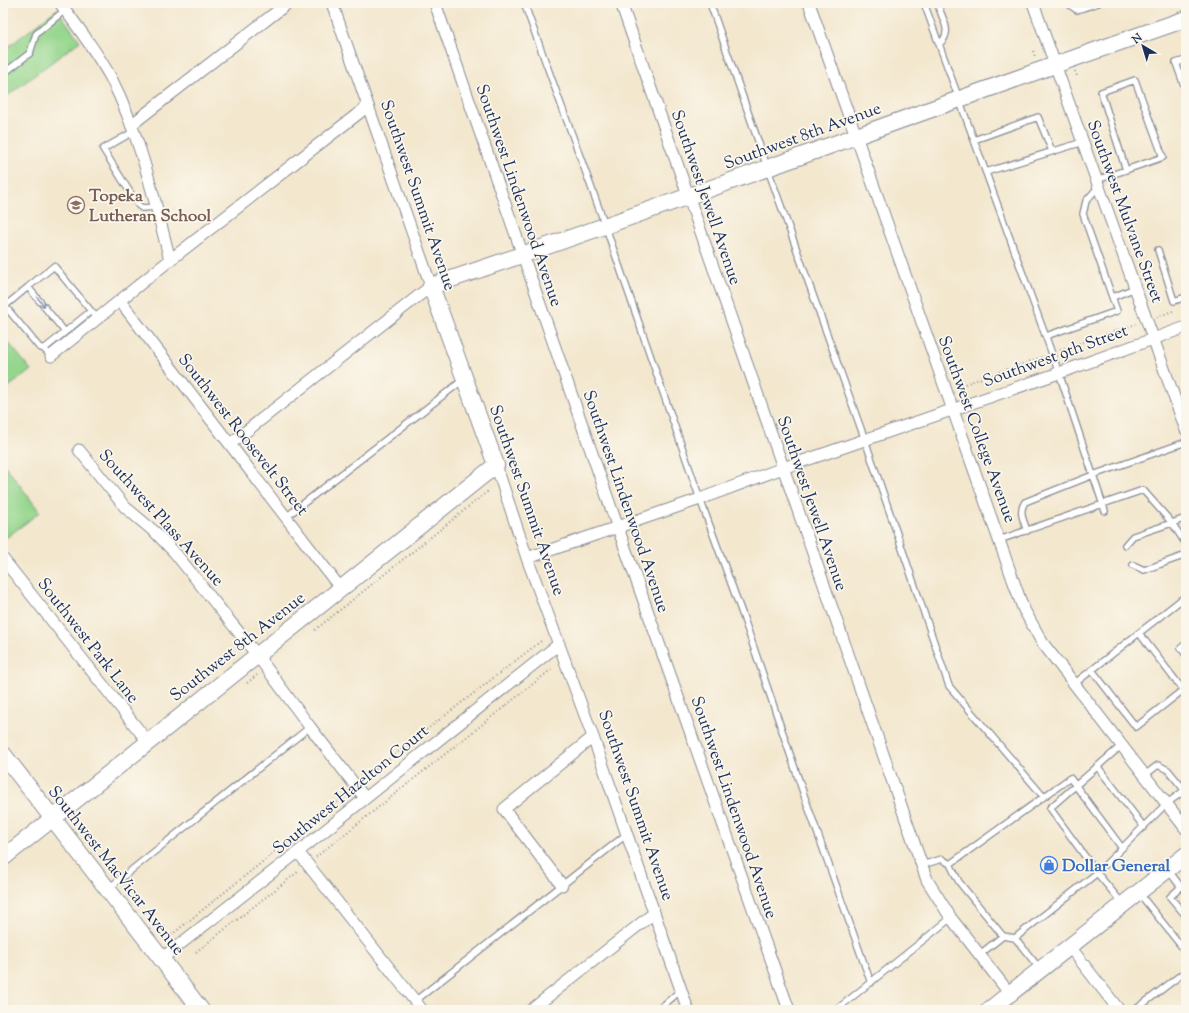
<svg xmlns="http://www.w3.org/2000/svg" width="1189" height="1013" font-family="'Sorts Mill Goudy',serif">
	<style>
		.green { fill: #94d68d; stroke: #588276 }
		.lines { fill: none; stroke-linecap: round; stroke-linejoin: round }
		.lane-casing { stroke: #878b96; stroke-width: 8 }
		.street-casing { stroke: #878b96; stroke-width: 13 }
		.secondary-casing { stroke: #878b96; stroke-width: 18 }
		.path { stroke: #878b96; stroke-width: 2; stroke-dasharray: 1 3; stroke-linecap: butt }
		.lane { stroke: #fff; stroke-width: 5.5 }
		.street { stroke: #fff; stroke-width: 11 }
		.secondary { stroke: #fff; stroke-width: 16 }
		.oneway { stroke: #8d97ae }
		.labels { text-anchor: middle; stroke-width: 3.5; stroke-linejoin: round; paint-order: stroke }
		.street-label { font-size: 17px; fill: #1b2f5e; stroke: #fbf7ec }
		.education-label { font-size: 17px; font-weight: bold; fill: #785e54; stroke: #fbf7ec; text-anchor: start }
		.shop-label { font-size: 17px; font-weight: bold; fill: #366cbe; stroke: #fbf7ec; text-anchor: start }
	</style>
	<rect width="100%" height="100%" fill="#fbf7ec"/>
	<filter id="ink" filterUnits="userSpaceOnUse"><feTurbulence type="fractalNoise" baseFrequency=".025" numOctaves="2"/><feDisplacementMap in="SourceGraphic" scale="8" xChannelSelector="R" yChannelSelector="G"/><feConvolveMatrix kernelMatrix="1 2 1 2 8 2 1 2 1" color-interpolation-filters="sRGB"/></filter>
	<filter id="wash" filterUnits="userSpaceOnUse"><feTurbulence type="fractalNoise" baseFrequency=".012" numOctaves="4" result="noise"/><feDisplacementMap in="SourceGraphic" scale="16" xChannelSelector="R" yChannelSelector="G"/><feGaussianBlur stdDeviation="0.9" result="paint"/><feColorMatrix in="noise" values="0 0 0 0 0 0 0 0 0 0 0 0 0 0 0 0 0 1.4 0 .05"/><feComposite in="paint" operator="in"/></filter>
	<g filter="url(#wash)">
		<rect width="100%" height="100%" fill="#f3e7ce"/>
		<path class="green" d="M57,9L80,41L3,99V51Z
			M3,336L31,370L3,391Z
			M3,463L40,512L3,540Z"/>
	</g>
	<g filter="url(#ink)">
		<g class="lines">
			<g class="lane-casing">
				<path id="lane" d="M524,3L605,225L700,499L743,616L805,798L871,983
					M710,3L771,178L865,440L949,686L1043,796
					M924,3L1059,373L1105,511
					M938,3C940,18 955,31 939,44
					M1070,3L1071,6L1077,10L1098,3
					M1186,60L1176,63L1186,91
					M3,74L30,53L36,34L65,10
					M133,132L103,149L138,205L142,208L157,207
					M974,140L1038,117L1052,151
					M986,172L1083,142
					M1097,180C1119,172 1141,165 1163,157L1135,80L1101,92L1126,170
					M1158,250L1174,301L1186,297
					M28,287L54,266L91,311
					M1113,297L1135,288
					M1046,336L1117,311L1083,214L1086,201L1099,186
					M44,349L39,347L5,306L28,287L65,332
					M51,356L44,349L91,311L93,313
					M286,517L463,380
					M1186,518L1172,523L1186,544
					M1027,531C1024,521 1018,512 1025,502L1093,475L1186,442
					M999,540L1143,490L1172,523L1133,536L1125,545
					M1133,565L1144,570L1186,555
					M1186,644L1181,648L1186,655
					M1092,670L1136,727L1183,690L1139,633
					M1074,684L1186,596
					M1122,745L1050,808L1097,873L1122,903
					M1097,766L1144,827
					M1145,775L1158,765L1168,770L1186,792
					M950,864L1070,778L1122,848
					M922,865L942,859L950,864L959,882L1003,936L1015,938L1097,873L1166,804L1185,790
					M1168,870L1181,887L1170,897L1186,916
					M109,888L310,727
					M1139,893L1186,952
					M1015,938L1040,969
					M979,955L1003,936
					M415,1001L627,834
					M1000,1002L1007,1010
					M658,1010L681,990
					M836,1010L951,918
					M1135,1010L1186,971"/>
			</g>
			<g class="street-casing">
				<path id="street" d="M60,3C78,27 96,51 111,78C140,135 154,198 170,260
					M435,3L618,528L789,1010
					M621,3L927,880L951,918L1010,994
					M809,3L1023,608L1042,642L1186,829
					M1033,3L1186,430
					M131,125L288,3
					M120,301L341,589
					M51,356L170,260L368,106
					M230,444L431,286L332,3
					M79,450L125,507L156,533L175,553L257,655L310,727L365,798
					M496,465L527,558L593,737L688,1010
					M527,558L700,499L783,468L1059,373L1186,327
					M3,559L148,742
					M298,852L422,1010
					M562,885L504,809L593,737
					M1070,947L1119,1010
					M161,959L298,852L559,644
					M531,1010L654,913"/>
			</g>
			<g class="secondary-casing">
				<path id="secondary" d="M3,754L201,1010
					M3,858L496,465L431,286C684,201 934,106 1186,19
					M989,1010L1186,855"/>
			</g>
			<path class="path" d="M1033,51L1035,57
				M1075,71L1077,76
				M1157,317L1175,310
				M1060,350L1136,324
				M965,384L1045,356
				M315,630L487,492L486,490
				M247,683L257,675
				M363,779L541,641
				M316,857L553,668
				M165,940L347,794
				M196,952L299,871"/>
			<use href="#lane" class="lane"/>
			<use href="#street" class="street"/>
			<use href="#secondary" class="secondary"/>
		</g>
		<defs><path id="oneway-shaft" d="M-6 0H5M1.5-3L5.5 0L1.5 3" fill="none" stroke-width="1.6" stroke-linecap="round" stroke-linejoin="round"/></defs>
		<use class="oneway" href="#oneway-shaft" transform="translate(41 302) rotate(51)"/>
	</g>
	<defs>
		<g id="school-ring" transform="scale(0.9)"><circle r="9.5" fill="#fbf7ec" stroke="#8d6e63" stroke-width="1.5"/><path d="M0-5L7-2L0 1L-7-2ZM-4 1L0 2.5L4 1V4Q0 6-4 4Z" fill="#8d6e63"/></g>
		<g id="shop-ring" transform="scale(0.9)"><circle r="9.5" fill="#fbf7ec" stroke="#3f7fe0" stroke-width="1.5"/><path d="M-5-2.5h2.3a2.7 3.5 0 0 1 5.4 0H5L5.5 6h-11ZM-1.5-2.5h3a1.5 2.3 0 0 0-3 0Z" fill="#3f7fe0"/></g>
	</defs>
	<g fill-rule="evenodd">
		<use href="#school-ring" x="76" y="205"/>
		<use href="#shop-ring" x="1049" y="865"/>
	</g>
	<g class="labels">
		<g class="street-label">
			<text transform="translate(802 135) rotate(-20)" y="6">Southwest 8th Avenue</text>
			<text transform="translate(419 195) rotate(71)" y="6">Southwest Summit Avenue</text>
			<text transform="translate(520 195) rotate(71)" y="6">Southwest Lindenwood Avenue</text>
			<text transform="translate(707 197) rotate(71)" y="6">Southwest Jewell Avenue</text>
			<text transform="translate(1126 211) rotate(70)" y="6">Southwest Mulvane Street</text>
			<text transform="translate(1055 355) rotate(-20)" y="6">Southwest 9th Street</text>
			<text transform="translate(978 429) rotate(70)" y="6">Southwest College Avenue</text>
			<text transform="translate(244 434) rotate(52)" y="6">Southwest Roosevelt Street</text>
			<text transform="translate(528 500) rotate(71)" y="6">Southwest Summit Avenue</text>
			<text transform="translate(627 501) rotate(71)" y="6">Southwest Lindenwood Avenue</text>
			<text transform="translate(813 503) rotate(71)" y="6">Southwest Jewell Avenue</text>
			<text transform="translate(162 517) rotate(48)" y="6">Southwest Plass Avenue</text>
			<text transform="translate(89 640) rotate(52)" y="6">Southwest Park Lane</text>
			<text transform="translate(237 646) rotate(-38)" y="6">Southwest 8th Avenue</text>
			<text transform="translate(350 789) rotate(-39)" y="6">Southwest Hazelton Court</text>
			<text transform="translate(637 805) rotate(71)" y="6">Southwest Summit Avenue</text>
			<text transform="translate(735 807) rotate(71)" y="6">Southwest Lindenwood Avenue</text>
			<text transform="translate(117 870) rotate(52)" y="6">Southwest MacVicar Avenue</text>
		</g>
		<g class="education-label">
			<text x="89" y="201">Topeka<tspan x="89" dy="20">Lutheran School</tspan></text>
		</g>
		<g class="shop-label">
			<text x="1062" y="871">Dollar General</text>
		</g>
	</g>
	<rect width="1189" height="1013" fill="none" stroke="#fbf7ec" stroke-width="16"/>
	<g transform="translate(1143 46) rotate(322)" stroke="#fbf7ec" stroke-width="3" paint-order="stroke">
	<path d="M0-3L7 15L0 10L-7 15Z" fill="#1b2f5e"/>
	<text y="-6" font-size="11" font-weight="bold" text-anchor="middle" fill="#1b2f5e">N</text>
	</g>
</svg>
